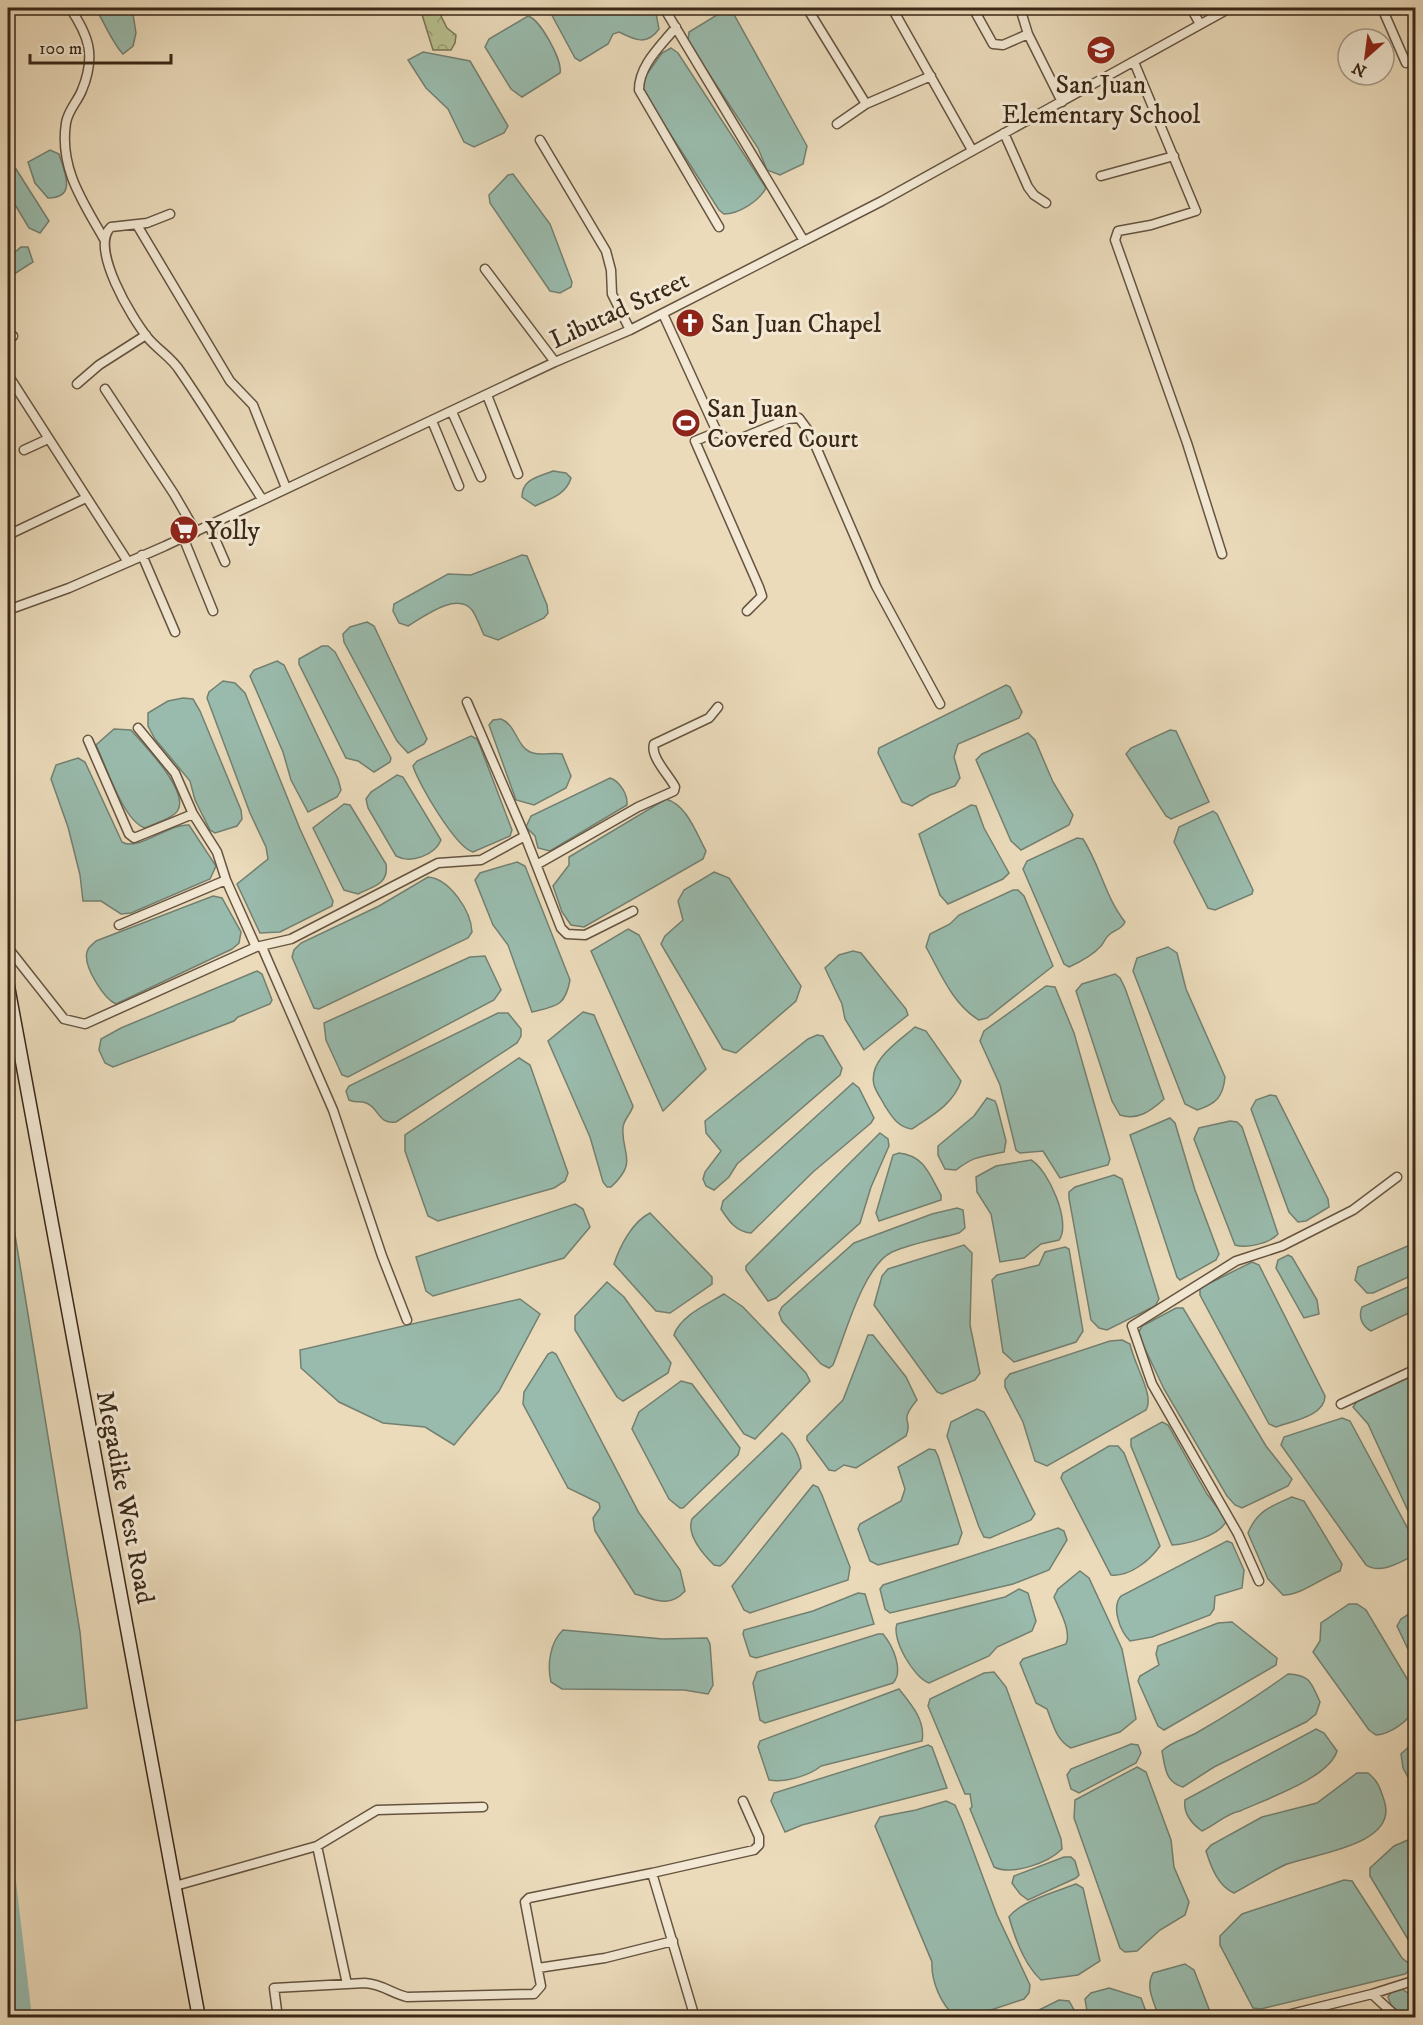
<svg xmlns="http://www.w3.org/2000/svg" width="1423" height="2025" font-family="'IM FELL DW Pica',serif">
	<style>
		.forest { fill: url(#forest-crowns); stroke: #797453; stroke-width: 1.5 }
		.water { fill: #99bbad; stroke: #738071; stroke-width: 1.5 }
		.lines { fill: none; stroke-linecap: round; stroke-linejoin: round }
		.river { stroke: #99bbad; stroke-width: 16 }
		.street-casing { stroke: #665440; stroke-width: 11 }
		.secondary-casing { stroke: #3a2717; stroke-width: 15 }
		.street { stroke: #f2e8d3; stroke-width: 8 }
		.secondary { stroke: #f2e8d3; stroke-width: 12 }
		.labels { text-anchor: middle; stroke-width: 6; stroke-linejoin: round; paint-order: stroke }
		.poi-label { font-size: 26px; fill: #3a2717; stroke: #f2e8d3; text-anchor: start }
		.street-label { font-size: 26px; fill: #3a2717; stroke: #f2e8d3 }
	</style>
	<defs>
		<pattern id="forest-crowns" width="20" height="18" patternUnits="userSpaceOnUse" patternTransform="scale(1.5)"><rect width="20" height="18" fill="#b8c08f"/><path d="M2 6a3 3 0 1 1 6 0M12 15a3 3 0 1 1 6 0" fill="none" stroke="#979c74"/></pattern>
	</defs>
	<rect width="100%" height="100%" fill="#ebdbbb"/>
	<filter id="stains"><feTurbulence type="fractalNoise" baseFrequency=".00333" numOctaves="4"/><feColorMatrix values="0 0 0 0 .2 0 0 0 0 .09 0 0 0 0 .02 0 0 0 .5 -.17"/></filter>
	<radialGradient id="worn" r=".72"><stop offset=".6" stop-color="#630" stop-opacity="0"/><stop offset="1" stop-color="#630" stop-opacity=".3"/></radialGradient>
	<path class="forest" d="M420,8H437L447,28L456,35L455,43L451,50H433Z"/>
	<path class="water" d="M95,8H132L136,33L133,46L123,54C111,41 105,23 95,8Z
		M548,8H652L656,13L659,29C647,46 635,40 619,32L613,34L608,44L580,61L575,58Z
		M725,10L732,11L807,146L803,164L780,175L767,170L758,148L688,42L689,32Z
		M528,16C540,19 563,61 560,73L522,97L511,89L485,47L489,39Z
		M671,48L678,53L766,188C759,201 739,214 724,214L719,210L644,93L642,81L662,53Z
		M423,52L470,61L508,126L504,133L474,147L464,142L448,109L426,88L408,60Z
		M50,150L59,154C64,171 78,198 48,198L35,183L28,162Z
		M16,169L49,221L40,233L29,228L8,193V172Z
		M513,174L550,224L572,282L571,287L560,293L550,291L490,203L489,195L508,175Z
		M21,247H28L33,262L11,276L8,274V258Z
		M553,471L566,473L571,478C566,495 549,499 535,506L522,497C522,479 538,477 553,471Z
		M522,555L527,556L547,605L548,613L544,618L498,640L484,635C480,627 477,617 472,610C457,591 423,617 408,626L399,623L393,611L394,604L448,574L471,575Z
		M367,622L374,626L427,739L424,744L408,753L397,741L344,642L343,634L350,627Z
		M322,646H328L335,652L391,758L390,762L374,772L358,761L346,758L299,664V659Z
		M277,661L284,665L338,779L341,790L337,797L308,812L291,780L283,752L250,676L254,670Z
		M223,681L235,683L245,693L300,829L333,901L332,906L280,932L260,933L237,884L268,859L266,847L250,813L207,698L209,692Z
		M1006,685L1010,687L1022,712L1019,718L958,744L954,757L960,778L955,786L930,795L912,806L902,802L878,753L879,748Z
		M183,698L193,699L200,711L241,810L242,819L237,826L215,833L210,830L195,800L190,781L155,739L148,726V713L168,701Z
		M501,719C517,725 516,748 533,753C542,756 553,752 562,754L571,776L566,788L534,805L516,800L489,725L493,720Z
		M114,729L131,730C143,744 189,790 178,810C173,819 154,823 145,828C123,821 106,765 96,745Z
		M1170,730L1176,731L1209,802L1171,819L1166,816L1126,754L1131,748Z
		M1028,733L1035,740L1053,782L1073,815L1069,825L1021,850L1011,841L976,760L982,754Z
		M471,736L477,739L480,746L512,830L510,836L473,852C456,848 418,783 413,766L417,761Z
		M78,758L85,762L122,842C138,852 169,823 189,825L216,866L210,879L131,913L121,914L101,901H83L80,875L68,827L51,779L56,765Z
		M397,775L403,777L441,840C435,855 411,864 396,856L368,808L366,799L371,792Z
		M610,778C620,781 628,795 627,805L550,851L538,848L535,836L526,827L531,816Z
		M666,799C687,805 696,833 706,851L703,859L584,927L571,925L562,912L553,886L569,865V857Z
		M344,804L350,805L386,864C389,884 374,886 358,894L344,890L313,828Z
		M971,805L976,806L984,828L1009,873L1003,879L948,904L940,895L919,834Z
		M1213,811L1217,814L1253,890L1252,894L1215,910L1208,908L1174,842L1179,827Z
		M1077,838L1083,839C1100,865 1105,897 1125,922C1121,930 1116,929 1110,934C1106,937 1104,942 1101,946C1093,955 1080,962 1069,967L1064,964L1023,869L1027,861Z
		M517,862L525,866L570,980C565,1007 556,1006 532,1012L508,945L493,925L475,880L480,873Z
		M714,872L729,878L801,986L796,1001L736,1053L723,1049L661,944L665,936L683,920L678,901L684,890Z
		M428,877C450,879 471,911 472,932L468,938L319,1009L314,1008L292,957L294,950L301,943L379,906Z
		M1013,890H1018L1024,896L1053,966L987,1018L979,1020C953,1005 940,972 926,947L930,934L950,924L959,915Z
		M213,896L222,898L241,932L239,943L232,949L116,1004C104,999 83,966 87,952C88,947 92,945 96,941Z
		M628,929L639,935L706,1069L663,1111L591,951Z
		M1168,947L1177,953L1186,989L1225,1077C1223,1097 1216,1104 1197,1110L1185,1104L1133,971L1137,958Z
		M853,951L861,953L906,1009L908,1015L864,1050L845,1019L842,1004L825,968L839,955Z
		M485,956L501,990L494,1000L348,1077L342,1075L326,1040L324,1023L470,957Z
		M257,971L262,974L272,1000L270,1004L238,1017L234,1021L113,1067L105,1063L99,1050L101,1039L121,1028Z
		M1115,974L1120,978L1125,988L1164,1099C1151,1111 1137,1121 1120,1115L1112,1101L1076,991L1082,984Z
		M1046,986L1055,987L1074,1033L1110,1159L1108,1165L1060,1178L1043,1151L1020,1153L1016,1150L1000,1085L980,1041L984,1031Z
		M583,1012L594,1015L633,1106C631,1114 623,1120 623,1128C621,1154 639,1161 611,1187H607L603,1182L590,1137L548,1041Z
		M498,1013H508L521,1029V1036L517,1043L396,1122C377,1125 379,1105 363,1102C356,1101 355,1103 349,1100L346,1091L349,1086Z
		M915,1027L926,1031L961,1081C953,1105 931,1116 912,1129C898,1127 892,1117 885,1106C882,1100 876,1092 874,1085C868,1060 899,1041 915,1027Z
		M817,1035L823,1036L842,1068L840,1075L737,1164L729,1177L714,1190L706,1186L703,1179L705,1172L721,1151L706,1133L705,1121L808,1039Z
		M519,1058L530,1065L568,1173L565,1181L554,1188L438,1221L428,1216L405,1151V1135Z
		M853,1083L859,1088L874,1118L871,1123L813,1172L751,1233C736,1232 728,1220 721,1209L723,1201Z
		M1270,1095L1276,1096L1328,1199L1329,1207L1306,1221L1298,1222L1289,1212L1251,1109L1256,1100Z
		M987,1098L995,1101L997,1106L1006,1141L1004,1152C981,1157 976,1155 956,1170L945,1169L938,1155V1146L974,1116Z
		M1170,1118L1175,1123L1195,1190L1219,1254L1216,1260L1180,1280L1177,1277L1130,1135Z
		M1230,1121L1237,1122L1242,1127L1278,1234C1270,1243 1246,1249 1235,1245L1194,1139L1199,1128Z
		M880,1133L888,1139L889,1146L871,1187L860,1223L776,1298L768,1301L746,1270V1266Z
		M899,1153C925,1156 929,1174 941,1195V1200L879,1221L876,1213L893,1155Z
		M1031,1160C1048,1169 1072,1223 1059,1240L1041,1244L1024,1258L1000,1262L991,1214L977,1192L976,1177L996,1166Z
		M1114,1175L1122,1179L1159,1299L1155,1306L1107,1330L1099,1328L1091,1320L1069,1198V1192L1075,1187Z
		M8,1192L80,1632L87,1708L8,1722Z
		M575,1204L583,1209L590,1227L564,1258L433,1296L426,1291L416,1257Z
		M957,1208L963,1210L965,1228L959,1233C938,1239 913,1243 892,1252C863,1266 845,1336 833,1365L829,1368L821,1364L782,1321L779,1313L782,1307L854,1243L932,1214Z
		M650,1213L712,1277V1284L670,1313L656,1311L614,1264C620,1246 632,1222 650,1213Z
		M1415,1243V1274L1373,1293H1367L1355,1280L1358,1267Z
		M964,1245L972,1253L970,1325L980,1373L975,1380L942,1394L937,1392L874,1305L882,1276L888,1269Z
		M1065,1247L1069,1249L1083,1331L1076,1342L1014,1362L1003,1352L992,1280L997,1275L1039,1265L1045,1252Z
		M1288,1255L1292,1257L1317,1300L1319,1314L1304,1318L1276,1268L1278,1260Z
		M1252,1262L1259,1265L1325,1396C1325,1416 1292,1421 1276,1427L1269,1424L1200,1295V1288Z
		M607,1282L624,1297L671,1363L668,1373L623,1401L617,1397L575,1330V1316Z
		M1415,1284V1310L1371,1331C1362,1326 1358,1317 1362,1307Z
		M724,1294L743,1307L806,1373L810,1381L755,1439L744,1434L674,1335C680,1316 708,1304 724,1294Z
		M520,1299L540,1314L499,1391L454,1445L425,1427L383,1423L339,1402L301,1368L300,1350Z
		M1176,1308H1183L1266,1446L1292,1479L1288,1486L1242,1508L1235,1505L1227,1496L1164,1389L1138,1334L1142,1326Z
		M868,1335H873L906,1377L917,1400C897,1424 914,1418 906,1436L856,1468L844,1465L835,1471L829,1470L807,1440V1436L843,1400Z
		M1122,1340L1130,1344C1134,1365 1155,1396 1146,1410L1047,1466L1035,1461L1023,1422L1005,1387V1380L1010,1374L1110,1341Z
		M552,1352L556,1354L639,1513L680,1570L685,1591C669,1609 654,1599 635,1594L595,1531L593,1518L600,1508L599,1503L568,1488L523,1404L524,1392L548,1354Z
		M1415,1378V1526L1368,1424L1353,1407L1358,1400L1405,1379Z
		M681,1381L692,1384L740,1448L738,1455L683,1508H680L669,1499L632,1429L639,1412Z
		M977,1409L984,1412L989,1420L1035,1514L1031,1520L990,1538L984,1537L979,1527L947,1436L951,1422Z
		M1342,1418L1350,1421L1415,1542V1555C1400,1562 1381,1575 1366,1565L1281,1445L1284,1437Z
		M1162,1422L1168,1425L1207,1494L1227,1520C1220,1536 1188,1544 1172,1545L1131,1446V1439Z
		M782,1433C791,1439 801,1457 801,1468L725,1562L720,1566L714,1565C703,1554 686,1535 692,1519Z
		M1109,1446H1118L1124,1453L1160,1546C1150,1560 1130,1577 1111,1575L1061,1478L1063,1473Z
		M929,1449L935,1450L938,1456L962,1533L958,1544L878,1565L870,1561L858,1529L860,1524L901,1501L905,1489L898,1467Z
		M813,1485L818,1487L822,1495L850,1567L848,1580L750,1613L744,1610L732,1586Z
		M1292,1497L1304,1501L1342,1564L1340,1571C1322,1578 1299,1596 1283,1595L1268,1579L1248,1533C1257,1511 1271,1506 1292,1497Z
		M1058,1528L1064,1531L1067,1540L1049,1570L1013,1584L890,1613L885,1609L880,1589L883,1585Z
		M1227,1541L1232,1543L1244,1570L1242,1588L1215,1596L1214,1609L1210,1615L1152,1637L1130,1641C1120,1631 1111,1607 1121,1596Z
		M1080,1571L1089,1578L1122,1649L1136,1719L1120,1732L1071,1748C1056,1740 1053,1724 1047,1709L1036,1703L1020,1663L1023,1659L1066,1644C1072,1632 1059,1609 1054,1597L1058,1589Z
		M1019,1589L1028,1593L1036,1621L1032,1631L997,1647L989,1656L929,1683C914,1678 891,1639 897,1624L1005,1597Z
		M858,1593L865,1594L874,1624L756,1658L750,1656L743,1634L744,1630L813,1611Z
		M1349,1604H1357L1366,1610L1415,1692C1415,1696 1417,1703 1415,1707C1410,1721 1390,1734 1376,1735L1369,1730L1313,1652L1320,1641L1321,1623Z
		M1415,1610V1664L1397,1626L1401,1619Z
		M1232,1622L1277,1658L1276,1665L1164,1730L1158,1726L1138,1681L1140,1676L1159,1665L1156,1654L1158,1646L1218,1623Z
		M563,1630L663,1639L707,1638L710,1644L713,1685L708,1694L684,1690L562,1689L551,1682C547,1665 550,1642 563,1630Z
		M878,1634H883C893,1646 904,1671 893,1683L765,1723L760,1720L753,1683L757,1672Z
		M994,1672L1006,1687L1061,1839L1062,1849C1048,1863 1012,1876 994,1867L970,1809L972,1807L970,1794H965L928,1706L930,1699L984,1673Z
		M1288,1674C1311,1675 1311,1683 1320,1702L1316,1714L1306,1722L1214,1767L1183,1787C1165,1782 1165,1767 1162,1751C1172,1741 1186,1739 1198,1732C1229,1714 1259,1695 1288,1674Z
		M899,1689C911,1704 926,1721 922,1741L821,1766C809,1776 784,1783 769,1780L758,1747L760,1741Z
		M1316,1729L1324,1733L1337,1751C1329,1778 1266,1799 1240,1811C1225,1814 1216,1825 1202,1831C1191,1823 1183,1813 1185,1800Z
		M1415,1741V1790L1403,1768L1401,1754Z
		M1131,1744L1138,1745L1141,1753L1136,1763L1079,1793L1071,1789L1067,1775L1071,1769Z
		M928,1745L932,1747L947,1788L802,1825L785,1832L771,1801L774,1793Z
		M1137,1767L1146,1772L1171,1840L1174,1867L1189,1902L1185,1915L1160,1930L1137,1951L1125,1952L1120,1948L1074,1818L1075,1800Z
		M1357,1773H1368C1378,1781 1380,1788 1384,1800C1400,1845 1314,1854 1287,1864C1269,1872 1251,1884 1234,1893C1218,1886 1211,1867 1206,1851L1211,1845L1262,1817L1317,1803Z
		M946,1801L955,1805L962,1821L997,1915L1030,1985L1029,1993L1024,1999L970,2017H956C941,2005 931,1981 932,1962L875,1826L880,1817L916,1810Z
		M1415,1837H1416L1415,1951L1370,1876V1868L1394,1846Z
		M1064,1857H1071L1075,1861L1079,1875L1076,1878L1028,1900L1020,1894L1012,1883L1014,1876Z
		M1344,1880L1352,1881L1402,1958L1407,1962L1413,1961L1415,1956V1966L1405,1974L1261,2009L1253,2008L1220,1945V1936L1242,1914Z
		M1076,1884L1083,1888L1100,1961L1078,1975L1041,1980C1024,1964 1015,1939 1009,1917C1019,1902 1058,1891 1076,1884Z
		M1185,1964L1194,1970L1212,2017H1159C1154,2002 1145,1987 1153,1973Z
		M1109,1988L1141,1998L1148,2017H1088L1085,1999L1091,1993Z
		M1402,1989L1415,1998V2017H1404L1391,2005L1388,1997L1391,1992Z
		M1059,2000L1069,2001L1078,2017H1025Z"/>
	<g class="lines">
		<path class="river" d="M8,1882L24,2018"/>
		<g class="street-casing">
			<path id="street" d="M70,8C89,36 96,56 82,90C78,101 68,110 66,123C59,168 83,202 104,239
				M664,8L804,241
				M807,8L866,104L931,76
				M892,8L972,150
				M973,8L993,44L1003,45L1028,34
				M1020,8L1028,34L1062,102
				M1191,8L1200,24
				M1382,8L1406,63
				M676,27C661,46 639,65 639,90L719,227
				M1134,62L1196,211L1151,225L1118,231L1115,240L1187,443L1222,554
				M837,124L866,104
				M1004,133L1028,187L1034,195L1046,203
				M540,140L606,251L611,270L612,294L630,330
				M1101,176L1174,156
				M170,214L147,223L111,227C89,247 132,319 148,338C158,350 172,358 180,371C209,413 235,457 262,499
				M137,225L230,381L253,405L286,488
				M485,269L555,362
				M663,314L717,432
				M8,341L13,336
				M8,375L128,562
				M77,384L99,365L146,335
				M105,389L174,494L196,532
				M487,395L518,474
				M452,412L481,477
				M432,421L459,486
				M24,450L48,439
				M209,525L225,562
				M8,535L86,498
				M183,537L213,611
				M142,555L175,632
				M8,610L69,588L165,546L555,362L630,330L882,201L1230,8
				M747,611L762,596L759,587L695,441L717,432L732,442L788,419L799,418L810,433L876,586L940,704
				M467,702L525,836
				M138,728L175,773L193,814L217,852L226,880
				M88,740L129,834L134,838L193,814
				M538,864L638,807L674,791L675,787C669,775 650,757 654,744L709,718L718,707
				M119,925L226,880L256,947
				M262,947L333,1110L382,1256L407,1320
				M8,948L64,1019L85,1024L256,947L291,939L438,863L481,860L525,836L561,928L567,934L585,935L633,911
				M1341,1404L1416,1369
				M1259,1581L1238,1534L1152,1384L1132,1326L1236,1261L1282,1246L1353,1210L1397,1177
				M317,1846L347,1984
				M652,1873L754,1850L759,1845V1837L743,1801
				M175,1886L317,1846L377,1810L483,1807
				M538,1968L605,1958L673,1941
				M1372,1994L1398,2018
				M278,2018L274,1988L365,1983C382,1984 391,1993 407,1997L534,1994L541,1986L525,1902L529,1898L652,1873L695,2018
				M1275,2018L1372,1994L1416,1980"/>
		</g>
		<g class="secondary-casing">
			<path id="secondary" d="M8,986L199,2018"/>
		</g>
		<use href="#street" class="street"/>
		<use href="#secondary" class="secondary"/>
	</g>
	<defs>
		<g id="school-disc" transform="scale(1.5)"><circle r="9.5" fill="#8f2418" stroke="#f2e8d3"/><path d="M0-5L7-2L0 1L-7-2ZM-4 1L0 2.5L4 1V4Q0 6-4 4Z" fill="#fff"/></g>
		<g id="church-disc" transform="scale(1.5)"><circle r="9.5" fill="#8f2418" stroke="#f2e8d3"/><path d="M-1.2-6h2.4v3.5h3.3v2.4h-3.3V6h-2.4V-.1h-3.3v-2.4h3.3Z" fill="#fff"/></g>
		<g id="stadium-disc" transform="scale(1.5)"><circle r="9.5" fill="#8f2418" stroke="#f2e8d3"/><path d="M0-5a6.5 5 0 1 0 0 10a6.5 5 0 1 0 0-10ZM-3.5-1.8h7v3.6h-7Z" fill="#fff"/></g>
		<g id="supermarket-disc" transform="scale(1.5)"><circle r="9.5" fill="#8f2418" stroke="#f2e8d3"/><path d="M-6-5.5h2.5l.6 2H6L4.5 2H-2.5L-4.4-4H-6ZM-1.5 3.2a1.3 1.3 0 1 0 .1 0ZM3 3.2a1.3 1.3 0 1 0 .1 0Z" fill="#fff"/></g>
	</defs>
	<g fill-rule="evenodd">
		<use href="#school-disc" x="1101" y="50"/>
		<use href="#church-disc" x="690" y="323"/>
		<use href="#stadium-disc" x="686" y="423"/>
		<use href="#supermarket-disc" x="184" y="530"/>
	</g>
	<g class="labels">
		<g class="poi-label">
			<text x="1101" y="93" text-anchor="middle">San Juan<tspan x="1101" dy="30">Elementary School</tspan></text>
			<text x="711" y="332">San Juan Chapel</text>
			<text x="707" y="417">San Juan<tspan x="707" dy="30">Covered Court</tspan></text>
			<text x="205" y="539">Yolly</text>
		</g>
		<g class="street-label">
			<text transform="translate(619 309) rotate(-25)" y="9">Libutad Street</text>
			<text transform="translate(126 1497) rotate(79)" y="9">Megadike West Road</text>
		</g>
	</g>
	<rect width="1423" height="2025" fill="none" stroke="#ebdbbb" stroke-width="30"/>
	<rect x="9" y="9" width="1405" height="2007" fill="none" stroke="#3a2717" stroke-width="3"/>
	<rect x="15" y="15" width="1393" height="1995" fill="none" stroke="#3a2717" stroke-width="1.5"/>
	<g transform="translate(1366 57) rotate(208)"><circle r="28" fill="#f2e8d3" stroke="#a89b88" stroke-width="1.5"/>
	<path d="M0-4.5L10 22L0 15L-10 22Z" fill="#8f2418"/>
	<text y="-9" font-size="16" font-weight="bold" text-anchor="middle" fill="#3a2717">N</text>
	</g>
	<path d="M30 54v9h141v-9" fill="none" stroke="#3a2717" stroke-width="3"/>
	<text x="39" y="54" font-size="18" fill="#3a2717" stroke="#f2e8d3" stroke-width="4.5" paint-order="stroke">100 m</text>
	<rect width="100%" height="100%" filter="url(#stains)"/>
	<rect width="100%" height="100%" fill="url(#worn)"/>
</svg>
